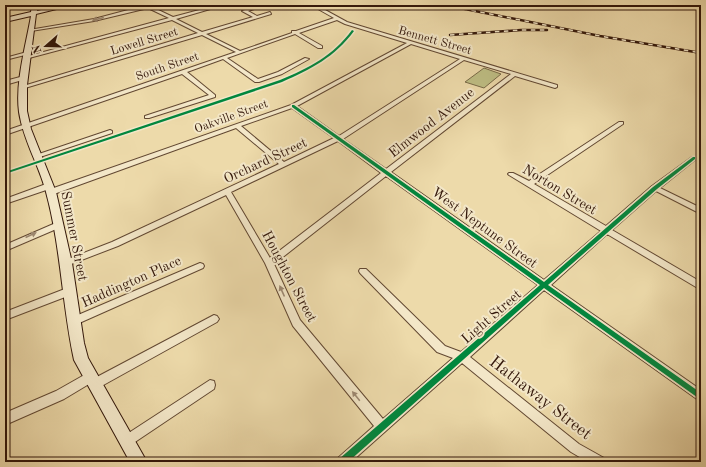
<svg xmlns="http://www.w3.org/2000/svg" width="706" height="467" font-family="'Old Standard TT',serif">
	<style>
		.green { fill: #bebe84; stroke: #786a47 }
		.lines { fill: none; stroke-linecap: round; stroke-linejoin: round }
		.minor-casing { stroke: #624832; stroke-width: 2 }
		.secondary-casing { stroke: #33170a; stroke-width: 2 }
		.minor { fill: #f3e7c8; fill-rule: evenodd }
		.secondary { fill: #f3e7c8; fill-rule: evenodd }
		.rail-casing { stroke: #33170a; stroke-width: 2.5 }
		.rail { stroke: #f3e7c8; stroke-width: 1.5; stroke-dasharray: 4.5; stroke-linecap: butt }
		.cycleway-casing { stroke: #f3e7c8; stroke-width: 3 }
		.cycleway { fill: #00873e; fill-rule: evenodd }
		.oneway { fill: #9d8972 }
		.labels { text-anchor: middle; stroke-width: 4; stroke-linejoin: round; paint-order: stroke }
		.far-street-label { font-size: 12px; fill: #33170a; stroke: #f3e7c8 }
		.street-label { font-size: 14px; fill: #33170a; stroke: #f3e7c8 }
		.near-street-label { font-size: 17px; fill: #33170a; stroke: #f3e7c8 }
	</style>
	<rect width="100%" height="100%" fill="#eddaaa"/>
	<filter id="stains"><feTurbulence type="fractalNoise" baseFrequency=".005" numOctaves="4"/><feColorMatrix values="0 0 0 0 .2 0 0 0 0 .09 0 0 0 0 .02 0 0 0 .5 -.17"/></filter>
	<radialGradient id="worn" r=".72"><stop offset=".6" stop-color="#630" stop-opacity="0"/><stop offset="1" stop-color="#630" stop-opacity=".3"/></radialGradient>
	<path class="green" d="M484,68L501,74L484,88L465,82Z"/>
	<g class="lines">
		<g class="minor-casing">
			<path id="minor" d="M147,5H156L152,7L173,17L218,5H224L176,19L202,32L253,17L242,11L260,5H266L248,11L257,16L270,12L271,14L206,34L240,51L292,33V31H296L334,18L311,5H316L347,22L557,85V87L555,88L515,76L391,172L544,280L601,231L509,175L508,174L509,173H513L529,181L619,122H623V124L534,184L606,226L652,186L692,157H696V159L660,188L701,208V214L656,191L612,230L701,282V290L607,234L551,285L701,390V402L544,290L470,357L579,444L604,458L606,462H588L571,452L462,363L351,462H336L338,458L374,426L293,326L265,263L226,195L118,246L66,266L63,265L62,263L63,261L112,242L279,164L236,128L54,194H51L47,192L48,190L291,105L407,43L345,24L337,20L299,33L322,46V48H318L295,34L227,58L258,79L278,72L305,58L309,59L282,74L259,82H255L223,59L187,72L215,95V97L149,118H145V116L209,95L182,74L5,135V131L236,52L202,35L25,88L20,87L198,33L172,20L29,58L25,57L169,18L148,8L94,21L31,31L29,30L94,19ZM411,44L460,59L339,136L297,106ZM464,60L511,74L386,169L343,139ZM292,108L334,138L284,162L241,126ZM338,141L381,173L270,258L231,192ZM386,176L538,285L461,352L445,346L366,269H360L359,271L360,273L437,352L453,358L383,419L300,320L274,264Z
				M27,52L29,53V54L5,60V58Z
				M24,76L26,77V79L5,85V81Z
				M110,130L112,131V133L40,157L38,158L35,156L36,155Z
				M46,184H52L53,186L52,188L5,204V199Z
				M58,222L61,223L62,225L61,227L5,251V245Z
				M200,263L203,264L204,266L203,268L77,324L74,325L71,324L69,321L71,318Z
				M70,287L73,288L75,291L73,294L5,320V312Z
				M214,315L217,316L219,319L217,322L98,388L94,389L90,388L89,384L64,399L5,425V413L56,391L86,374L90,373L94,374L95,378Z
				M210,380L214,381L215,385L214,389L132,444L128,446L124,444L122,440L124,436Z"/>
		</g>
		<g class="secondary-casing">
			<path id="secondary" d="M32,5H38L37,11L63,5H73L36,14L27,85V111L31,129L56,192L72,263L84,343L88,358L147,462H130L74,360C62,305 61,247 46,192C39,165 23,140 19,112C15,82 26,45 31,16L5,22V18L31,12Z"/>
		</g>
		<use href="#minor" class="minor"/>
		<use href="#secondary" class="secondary"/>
		<g class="rail-casing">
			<path id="rail" d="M445,5L600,36L701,53
				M450,35L521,30H547"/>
		</g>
		<use href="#rail" class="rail"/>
		<g class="cycleway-casing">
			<path id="cycleway" d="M352,30L354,31C335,57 311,69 282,82L5,174V172L280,80C309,68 333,56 352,30Z
				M292,105H294L544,282L653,187L693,157H695V159L657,189L548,285L701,393V400L544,288L348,462H338L339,459L540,285L292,107Z"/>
		</g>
		<use href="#cycleway" class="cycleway"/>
	</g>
	<defs><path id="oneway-solid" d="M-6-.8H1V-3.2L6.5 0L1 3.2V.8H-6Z"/></defs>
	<g class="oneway">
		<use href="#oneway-solid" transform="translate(98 19) rotate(166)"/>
		<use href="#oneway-solid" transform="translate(31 235) rotate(-25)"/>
		<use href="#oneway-solid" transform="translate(282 291) rotate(-114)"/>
		<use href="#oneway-solid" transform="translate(356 396) rotate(-129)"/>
	</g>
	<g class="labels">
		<g class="far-street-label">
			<text transform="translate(435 40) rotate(16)" y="4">Bennett Street</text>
			<text transform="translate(144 41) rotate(-17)" y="4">Lowell Street</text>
			<text transform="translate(167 66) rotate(-19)" y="4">South Street</text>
			<text transform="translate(231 116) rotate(-20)" y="4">Oakville Street</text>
		</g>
		<g class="street-label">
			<text transform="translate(431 122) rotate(-38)" y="5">Elmwood Avenue</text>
			<text transform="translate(265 160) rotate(-25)" y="5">Orchard Street</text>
			<text transform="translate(560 189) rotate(31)" y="5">Norton Street</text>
			<text transform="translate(485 227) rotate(36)" y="5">West Neptune Street</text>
			<text transform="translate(75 236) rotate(79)" y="5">Summer Street</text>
			<text transform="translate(290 276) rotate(62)" y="5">Houghton Street</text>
			<text transform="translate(131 281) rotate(-24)" y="5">Haddington Place</text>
			<text transform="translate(491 316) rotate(-41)" y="5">Light Street</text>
		</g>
		<g class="near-street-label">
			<text transform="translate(541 397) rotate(38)" y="6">Hathaway Street</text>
		</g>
	</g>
	<rect width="706" height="467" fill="none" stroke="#eddaaa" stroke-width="20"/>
	<rect x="6" y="6" width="694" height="455" fill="none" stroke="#33170a" stroke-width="2"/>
	<rect x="10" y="10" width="686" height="447" fill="none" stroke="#33170a"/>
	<g transform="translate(46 46) rotate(250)" stroke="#f3e7c8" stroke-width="3" paint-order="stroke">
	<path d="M0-3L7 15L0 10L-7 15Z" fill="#33170a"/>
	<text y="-6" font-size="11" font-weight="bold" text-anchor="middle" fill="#33170a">N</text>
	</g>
	<rect width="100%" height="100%" filter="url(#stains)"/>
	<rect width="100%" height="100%" fill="url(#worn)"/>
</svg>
